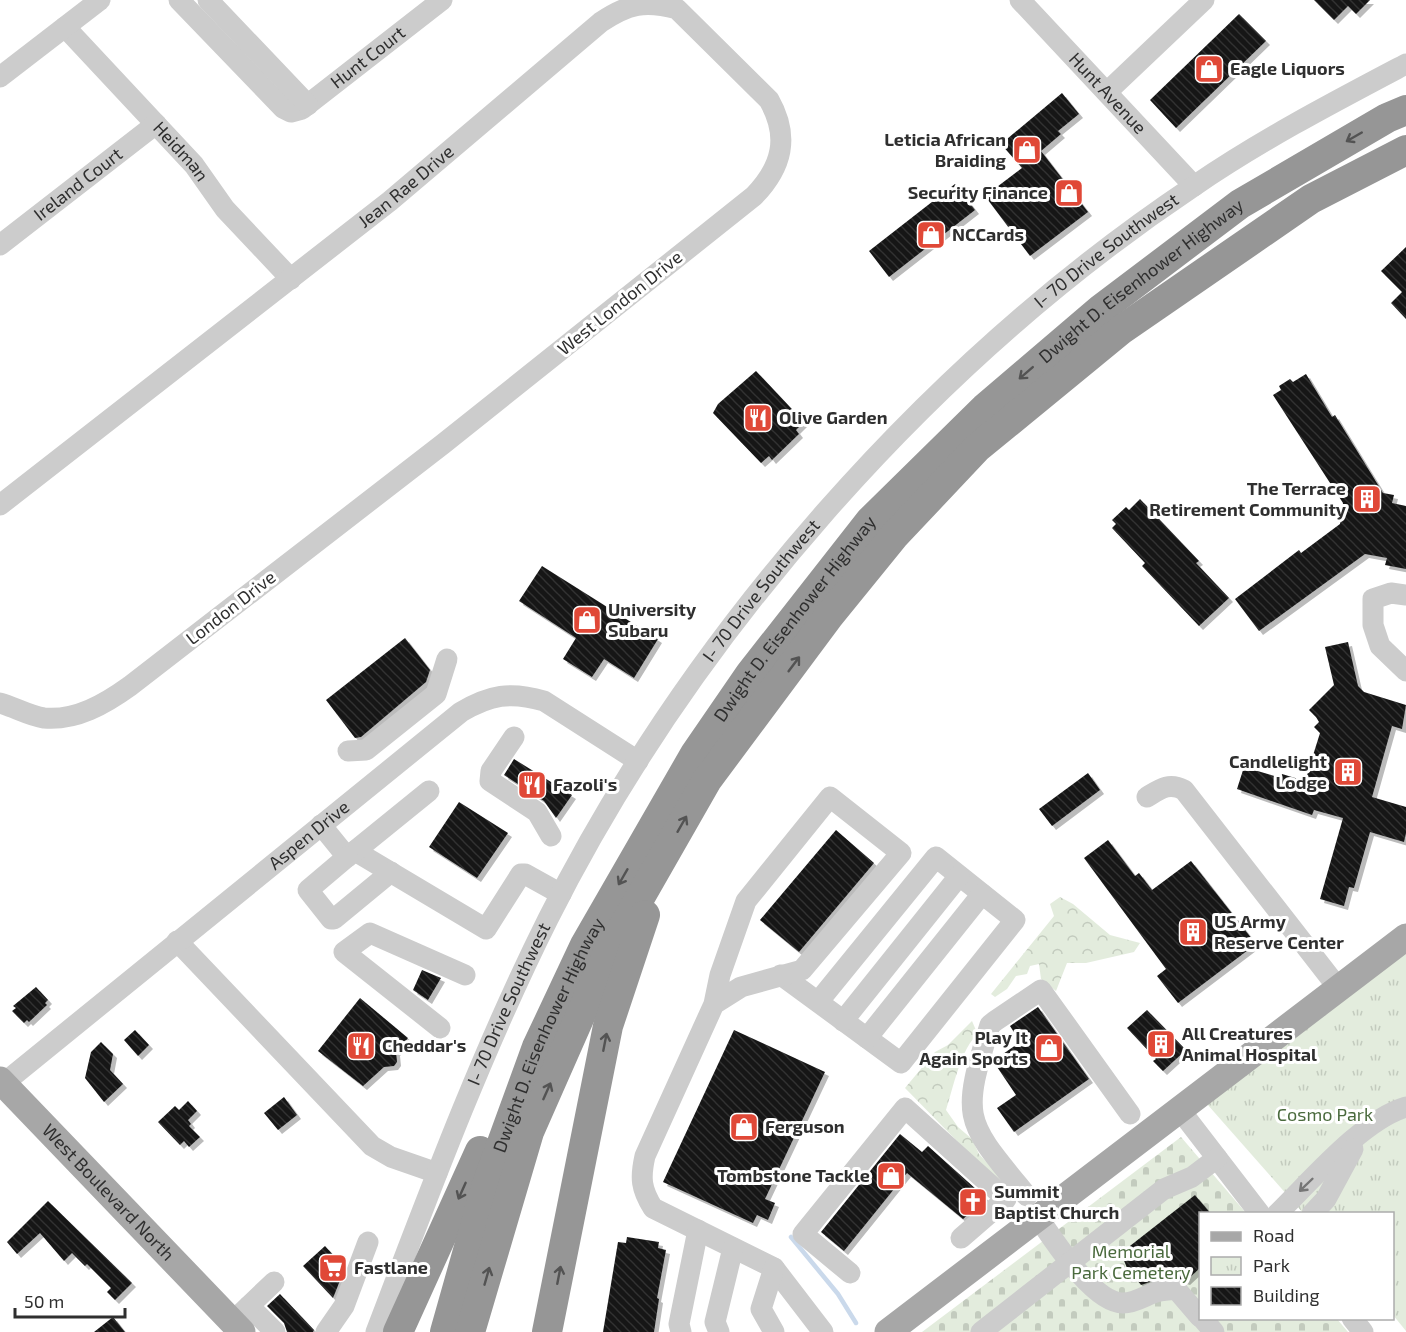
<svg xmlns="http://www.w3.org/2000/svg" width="1406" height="1332" font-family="'Exo 2',sans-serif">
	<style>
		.forest { fill: url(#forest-crowns) }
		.cemetery { fill: url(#cemetery-stones) }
		.park { fill: url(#park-tufts) }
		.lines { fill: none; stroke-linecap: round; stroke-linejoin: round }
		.stream { stroke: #cad9eb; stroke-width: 4.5 }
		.building { fill: url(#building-back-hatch); filter: url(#shadow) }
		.minor { stroke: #ccc; stroke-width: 21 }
		.major { stroke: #a7a7a7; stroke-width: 27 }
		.highway { stroke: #969696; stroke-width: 30 }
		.oneway { stroke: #535353 }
		.oneway2 { stroke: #767676 }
		.labels { text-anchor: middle; stroke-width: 6; stroke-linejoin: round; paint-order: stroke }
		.street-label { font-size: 18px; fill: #2f2f2f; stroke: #fff }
		.poi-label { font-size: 18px; font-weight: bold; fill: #2f2f2f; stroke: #fff; text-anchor: start }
		.park-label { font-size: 18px; fill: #4a6a3d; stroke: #fff }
	</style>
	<defs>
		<pattern id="forest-crowns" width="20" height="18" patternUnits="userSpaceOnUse" patternTransform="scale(1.5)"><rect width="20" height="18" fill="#e3ecdd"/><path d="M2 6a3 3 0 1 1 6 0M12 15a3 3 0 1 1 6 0" fill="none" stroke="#c3cbbe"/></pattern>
		<pattern id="cemetery-stones" width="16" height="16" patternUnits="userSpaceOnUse" patternTransform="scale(1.5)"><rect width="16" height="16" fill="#e3ecdd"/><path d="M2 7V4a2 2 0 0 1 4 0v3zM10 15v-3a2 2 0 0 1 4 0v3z" fill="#c3cbbe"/></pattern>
		<pattern id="park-tufts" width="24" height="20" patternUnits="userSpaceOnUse" patternTransform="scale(1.5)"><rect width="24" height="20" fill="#e3ecdd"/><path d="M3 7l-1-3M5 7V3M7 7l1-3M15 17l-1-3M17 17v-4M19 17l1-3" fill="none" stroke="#c3cbbe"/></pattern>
		<pattern id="building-back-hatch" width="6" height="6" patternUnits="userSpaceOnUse" patternTransform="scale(1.5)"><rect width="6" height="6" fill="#161616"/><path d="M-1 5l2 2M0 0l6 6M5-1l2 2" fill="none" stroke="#303030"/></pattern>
		<filter id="shadow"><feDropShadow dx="4" dy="4" stdDeviation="0" flood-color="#0004"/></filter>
	</defs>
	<rect width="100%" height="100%" fill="#fff"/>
	<path class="forest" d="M1060,897L1073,904L1110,935L1140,943L1134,952L1086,963H1067L1056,991L1041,979L1039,964L1030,966L1027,974L1016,976L1007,989L995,997L991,994L1054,916L1050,904Z
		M972,1021L978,1035C962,1044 952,1092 946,1110L958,1127L972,1139L979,1154L1003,1180L1000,1185L905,1088L935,1052L948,1045Z"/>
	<path class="cemetery" d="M1181,1137L1246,1213L1200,1214V1318L1337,1319L1348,1332H922Z"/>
	<path class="park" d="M1406,952V1331L1393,1315L1392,1214L1303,1213L1207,1104Z"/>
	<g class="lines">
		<path class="stream" d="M791,1237L838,1294L856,1323"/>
	</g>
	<path class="building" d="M1314,0H1370L1356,14L1348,6L1334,20Z
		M1239,14L1266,41L1176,128L1150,100Z
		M1062,93L1079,114L1058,131L1061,134L1041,151L1088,212L1030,256L985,196L1022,168L1001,144Z
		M955,184L975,210L889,277L869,251Z
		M1406,247V319L1391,303L1402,292L1381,271Z
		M756,371L804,422L796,430L799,434L772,460L769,456L761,463L713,413L718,404Z
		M1306,374L1332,417L1335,415L1383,493L1394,495L1392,503L1406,506V569L1385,565L1387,558L1365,554L1259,631L1235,599L1299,550L1301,553L1340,524L1343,503L1273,395L1281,390L1279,386L1290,379L1293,382Z
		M1140,499L1199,561L1196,563L1229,598L1199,626L1142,566L1145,563L1112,528L1116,524L1112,520L1126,507L1129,510Z
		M542,566L658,639L634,678L604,659L592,677L563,659L576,638L519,601Z
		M405,638L430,670L426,682L361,737L355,738L326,700Z
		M1348,642L1358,686L1364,692L1406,705L1402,729L1392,726L1372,797L1406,807V833L1404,842L1370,832L1354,888L1349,887L1344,906L1320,899L1343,818L1314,810L1312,815L1237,789L1244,767L1281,778L1282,774L1305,781L1320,733L1314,727L1319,722L1316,717L1309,710L1334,685L1325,647Z
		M514,759L572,795L556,818L544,801L504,775Z
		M1088,773L1100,790L1052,826L1039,809Z
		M459,802L508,833L477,878L429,847Z
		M836,830L874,863L799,952L760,920Z
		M1108,840L1135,876L1139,873L1152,890L1191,861L1256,944L1178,1003L1157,976L1166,969L1084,858Z
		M422,970L441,978L428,1000L413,990Z
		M36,987L48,1000L45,1003L47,1005L29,1022L27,1020L24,1023L12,1011L16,1008L13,1006Z
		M360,998L408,1038L396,1052L397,1062L394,1066L384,1067L363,1086L318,1051Z
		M1038,1007L1089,1079L1014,1132L997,1108L1016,1095L993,1061L1020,1042L1010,1026Z
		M1147,1010L1186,1050L1163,1071L1153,1061L1156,1059L1127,1028Z
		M135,1030L149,1045L138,1056L124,1040Z
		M734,1030L825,1072L765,1199L775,1203L768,1220L757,1215L753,1223L663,1182Z
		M101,1042L113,1054L110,1070L123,1084L104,1102L85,1078L91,1052Z
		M284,1097L297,1115L278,1130L264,1113Z
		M188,1101L197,1111L188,1120L191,1124L189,1126L200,1137L189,1147L184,1141L180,1145L158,1122L175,1106L179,1110Z
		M900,1134L922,1152L928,1146L987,1199L963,1219L907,1173L844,1251L821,1232Z
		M1195,1195L1211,1214H1200V1268L1186,1281L1173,1277L1169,1272L1162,1278L1141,1285L1127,1268L1121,1253Z
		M48,1201L132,1283L115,1300L107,1292L111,1288L87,1264L85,1266L72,1253L64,1261L40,1233L17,1254L7,1242Z
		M627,1237L659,1242L658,1248L666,1250L657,1298L659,1299L654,1332H603L618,1242L626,1243Z
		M325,1246L345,1268L333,1298L303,1266Z
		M280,1294L314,1330L313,1332H287L284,1323L267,1306Z
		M113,1317L125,1332H94Z"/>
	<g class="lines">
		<g class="minor">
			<path id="s1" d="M179,0L283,108L291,112L302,109L442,0"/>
			<path d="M208,0L308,105"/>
			<path id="s2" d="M1020,0L1194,186"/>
			<path id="s3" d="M65,27L194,165L225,209L291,279"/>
			<path d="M0,77L100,0"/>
			<path d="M1107,92L1204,0"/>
			<path id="s4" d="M0,245L156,124"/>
			<path id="s5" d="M0,505L390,201L601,22C628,4 645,0 677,9L769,100C790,137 782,167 754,196L443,444L130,686C105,704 76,721 44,718C30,716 14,707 0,703"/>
			<path d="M1406,595L1391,593L1373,599V625L1380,646L1406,671"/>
			<path d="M514,737L491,771L490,781L537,812L551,836"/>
			<path d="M348,751L366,750L436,694L447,659"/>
			<path d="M1147,797C1160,789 1169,782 1184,790L1339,989"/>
			<path d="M321,825L347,857L355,851L486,929L521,874H525L561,894"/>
			<path d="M355,851L429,791"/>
			<path d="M347,857L308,890L331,919H334L391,872"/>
			<path d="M177,941L372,1146L391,1157L437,1173"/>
			<path d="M781,975C821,1004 861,1034 901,1063L1015,920L936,857L818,1002"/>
			<path d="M714,1004L741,987L802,970L901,853L830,797L746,901L720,975L714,1004L645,1156C640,1178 641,1189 653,1208L774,1268L823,1332"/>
			<path d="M843,1021L959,876"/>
			<path d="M440,1028L344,952L370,933L465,975"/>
			<path d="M867,1038L982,894"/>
			<path id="s6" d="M4,1083L461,712C490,695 510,691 544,701L638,761"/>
			<path d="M1180,1110L1260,1214"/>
			<path d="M1027,1196C965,1120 960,1121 990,1025L995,1021L1041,990L1130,1114"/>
			<path d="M1277,1214C1311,1181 1362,1120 1406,1107"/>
			<path d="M1312,1214L1326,1199L1353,1149"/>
			<path d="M1037,1216C1053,1239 1093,1303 1123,1303C1134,1303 1143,1297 1153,1293C1160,1290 1169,1290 1176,1289L1200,1317"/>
			<path d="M774,1268L761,1309L774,1332"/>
			<path d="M850,1273L803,1234L905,1108L1006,1199L961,1238"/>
			<path d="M249,1306L275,1332"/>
			<path d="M1202,1318L1214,1332"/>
			<path d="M1352,1318L1363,1332"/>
			<path d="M232,1322L274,1282"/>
			<path d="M326,1332L344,1306L368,1242"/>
			<path id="s7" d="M376,1332C429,1193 481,1053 548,919C691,634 929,363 1194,186C1261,140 1334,102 1406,64"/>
			<path d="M681,1332L679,1324L698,1230"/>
			<path d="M719,1332L715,1322L733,1248"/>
			<path d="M981,1332L1164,1189L1192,1177L1217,1158"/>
		</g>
		<g class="major">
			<path id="s8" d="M0,1080L242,1332"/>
			<path d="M888,1332L1406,937"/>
		</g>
		<g class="highway">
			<path d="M398,1332L480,1151"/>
			<path id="s9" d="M445,1332L486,1187L537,1047L585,945L695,754L750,674L870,521L985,408L1101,309L1240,204L1387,118L1406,110"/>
			<path d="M470,1332L529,1132L607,955L707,780L829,616L894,536L977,448L1121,330L1311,199L1406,150"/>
			<path d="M547,1332L608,1026L645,915"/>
		</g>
	</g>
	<defs><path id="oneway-shaft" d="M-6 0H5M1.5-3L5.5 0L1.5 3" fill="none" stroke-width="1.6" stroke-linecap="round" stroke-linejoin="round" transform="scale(1.5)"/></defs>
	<g class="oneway">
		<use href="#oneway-shaft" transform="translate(1354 137) rotate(150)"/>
		<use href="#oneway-shaft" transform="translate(1026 373) rotate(139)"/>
		<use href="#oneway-shaft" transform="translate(794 664) rotate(-53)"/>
		<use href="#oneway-shaft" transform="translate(682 824) rotate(-60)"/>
		<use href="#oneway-shaft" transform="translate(623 877) rotate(120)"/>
		<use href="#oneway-shaft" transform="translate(605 1042) rotate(-79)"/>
		<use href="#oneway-shaft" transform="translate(547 1091) rotate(-66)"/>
		<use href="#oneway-shaft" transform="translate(462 1191) rotate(114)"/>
		<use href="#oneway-shaft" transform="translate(559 1275) rotate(-79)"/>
		<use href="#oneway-shaft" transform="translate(487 1276) rotate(-74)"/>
	</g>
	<use class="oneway2" href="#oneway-shaft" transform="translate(1306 1185) rotate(136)"/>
	<defs>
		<g id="shop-square" transform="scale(1.5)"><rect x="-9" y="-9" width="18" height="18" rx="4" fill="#e04837" stroke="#fff"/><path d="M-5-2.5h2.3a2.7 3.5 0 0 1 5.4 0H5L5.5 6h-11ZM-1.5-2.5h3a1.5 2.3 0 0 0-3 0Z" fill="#fff"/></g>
		<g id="restaurant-square" transform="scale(1.5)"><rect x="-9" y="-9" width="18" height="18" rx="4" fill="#e04837" stroke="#fff"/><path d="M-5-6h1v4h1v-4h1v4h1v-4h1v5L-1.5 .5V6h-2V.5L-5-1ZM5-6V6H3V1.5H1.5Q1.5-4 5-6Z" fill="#fff"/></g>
		<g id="building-square" transform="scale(1.5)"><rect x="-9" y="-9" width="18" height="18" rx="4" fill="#e04837" stroke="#fff"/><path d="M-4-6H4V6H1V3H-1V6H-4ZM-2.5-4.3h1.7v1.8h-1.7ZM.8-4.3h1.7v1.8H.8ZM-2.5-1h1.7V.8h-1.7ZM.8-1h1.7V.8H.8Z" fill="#fff"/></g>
		<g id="church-square" transform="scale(1.5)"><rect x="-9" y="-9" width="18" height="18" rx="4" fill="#e04837" stroke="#fff"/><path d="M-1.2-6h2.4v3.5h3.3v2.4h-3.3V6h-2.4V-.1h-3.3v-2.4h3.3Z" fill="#fff"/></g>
		<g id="supermarket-square" transform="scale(1.5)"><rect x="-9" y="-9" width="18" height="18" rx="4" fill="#e04837" stroke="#fff"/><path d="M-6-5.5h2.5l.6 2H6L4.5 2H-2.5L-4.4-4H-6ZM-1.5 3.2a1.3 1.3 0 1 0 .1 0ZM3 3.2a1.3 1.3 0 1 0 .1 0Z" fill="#fff"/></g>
	</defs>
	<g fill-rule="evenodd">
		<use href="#shop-square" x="1209" y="69"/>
		<use href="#shop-square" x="1027" y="150"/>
		<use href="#shop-square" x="1069" y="193"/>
		<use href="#shop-square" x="931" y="235"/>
		<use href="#restaurant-square" x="758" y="418"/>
		<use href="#building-square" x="1367" y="499"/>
		<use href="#shop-square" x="587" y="620"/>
		<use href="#building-square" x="1348" y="772"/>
		<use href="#restaurant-square" x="532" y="785"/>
		<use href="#building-square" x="1193" y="932"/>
		<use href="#building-square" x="1161" y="1044"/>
		<use href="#restaurant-square" x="361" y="1046"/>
		<use href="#shop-square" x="1049" y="1048"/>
		<use href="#shop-square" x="744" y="1127"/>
		<use href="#shop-square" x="891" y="1176"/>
		<use href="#church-square" x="973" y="1202"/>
		<use href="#supermarket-square" x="333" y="1268"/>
	</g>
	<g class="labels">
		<g class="street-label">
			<text dy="6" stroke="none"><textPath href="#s1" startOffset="254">Hunt Court</textPath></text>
			<text dy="6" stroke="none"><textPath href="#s2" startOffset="128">Hunt Avenue</textPath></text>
			<text dy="6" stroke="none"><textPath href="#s3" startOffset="170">Heidman</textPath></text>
			<text dy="6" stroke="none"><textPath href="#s4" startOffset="99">Ireland Court</textPath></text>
			<text dy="6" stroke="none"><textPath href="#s5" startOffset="516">Jean Rae Drive</textPath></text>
			<text dy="6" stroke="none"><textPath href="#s7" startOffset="1326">I- 70 Drive Southwest</textPath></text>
			<text dy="6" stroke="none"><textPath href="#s9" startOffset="1287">Dwight D. Eisenhower Highway</textPath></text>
			<text transform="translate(620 303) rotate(-39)" y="6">West London Drive</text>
			<text dy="6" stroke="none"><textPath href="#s7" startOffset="840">I- 70 Drive Southwest</textPath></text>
			<text transform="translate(231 608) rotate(-38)" y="6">London Drive</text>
			<text dy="6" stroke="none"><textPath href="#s9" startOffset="801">Dwight D. Eisenhower Highway</textPath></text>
			<text dy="6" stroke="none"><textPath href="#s6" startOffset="393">Aspen Drive</textPath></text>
			<text dy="6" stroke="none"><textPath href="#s7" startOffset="354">I- 70 Drive Southwest</textPath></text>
			<text dy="6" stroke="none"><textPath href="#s9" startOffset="315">Dwight D. Eisenhower Highway</textPath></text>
			<text dy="6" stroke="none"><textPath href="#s8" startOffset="156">West Boulevard North</textPath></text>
		</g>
		<g class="poi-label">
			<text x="1230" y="75">Eagle Liquors</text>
			<text x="1006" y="146" text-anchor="end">Leticia African<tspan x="1006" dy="21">Braiding</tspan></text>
			<text x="1048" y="199" text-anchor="end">Security Finance</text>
			<text x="952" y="241">NCCards</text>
			<text x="779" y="424">Olive Garden</text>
			<text x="1346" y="495" text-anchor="end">The Terrace<tspan x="1346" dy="21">Retirement Community</tspan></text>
			<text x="608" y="616">University<tspan x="608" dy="21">Subaru</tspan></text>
			<text x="1327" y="768" text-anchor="end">Candlelight<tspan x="1327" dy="21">Lodge</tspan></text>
			<text x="553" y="791">Fazoli's</text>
			<text x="1214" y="928">US Army<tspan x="1214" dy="21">Reserve Center</tspan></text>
			<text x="1182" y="1040">All Creatures<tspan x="1182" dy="21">Animal Hospital</tspan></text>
			<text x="1028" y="1044" text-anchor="end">Play It<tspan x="1028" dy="21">Again Sports</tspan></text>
			<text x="382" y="1052">Cheddar's</text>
			<text x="765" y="1133">Ferguson</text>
			<text x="870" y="1182" text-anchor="end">Tombstone Tackle</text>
			<text x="994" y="1198">Summit<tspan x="994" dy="21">Baptist Church</tspan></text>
			<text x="354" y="1274">Fastlane</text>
		</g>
		<g class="park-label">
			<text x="1325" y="1121">Cosmo Park</text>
			<text x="1131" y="1258">Memorial<tspan x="1131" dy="21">Park Cemetery</tspan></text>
		</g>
	</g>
	<rect x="1199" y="1212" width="195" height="108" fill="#ffffff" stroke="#acacac" stroke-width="1.5"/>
	<rect x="1211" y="1232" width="30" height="9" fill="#a7a7a7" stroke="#acacac" stroke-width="1.5"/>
	<text x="1253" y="1242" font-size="18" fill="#2f2f2f">Road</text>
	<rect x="1211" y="1257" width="30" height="18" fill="url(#park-tufts)" stroke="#acacac" stroke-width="1.5"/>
	<text x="1253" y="1272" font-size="18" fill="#2f2f2f">Park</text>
	<rect x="1211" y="1287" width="30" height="18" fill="url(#building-back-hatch)" stroke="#acacac" stroke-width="1.5"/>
	<text x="1253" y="1302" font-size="18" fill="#2f2f2f">Building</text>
	<path d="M15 1308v9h110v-9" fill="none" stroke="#2f2f2f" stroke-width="3"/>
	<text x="24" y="1308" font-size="18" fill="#2f2f2f" stroke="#ffffff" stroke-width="4.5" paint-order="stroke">50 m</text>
</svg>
